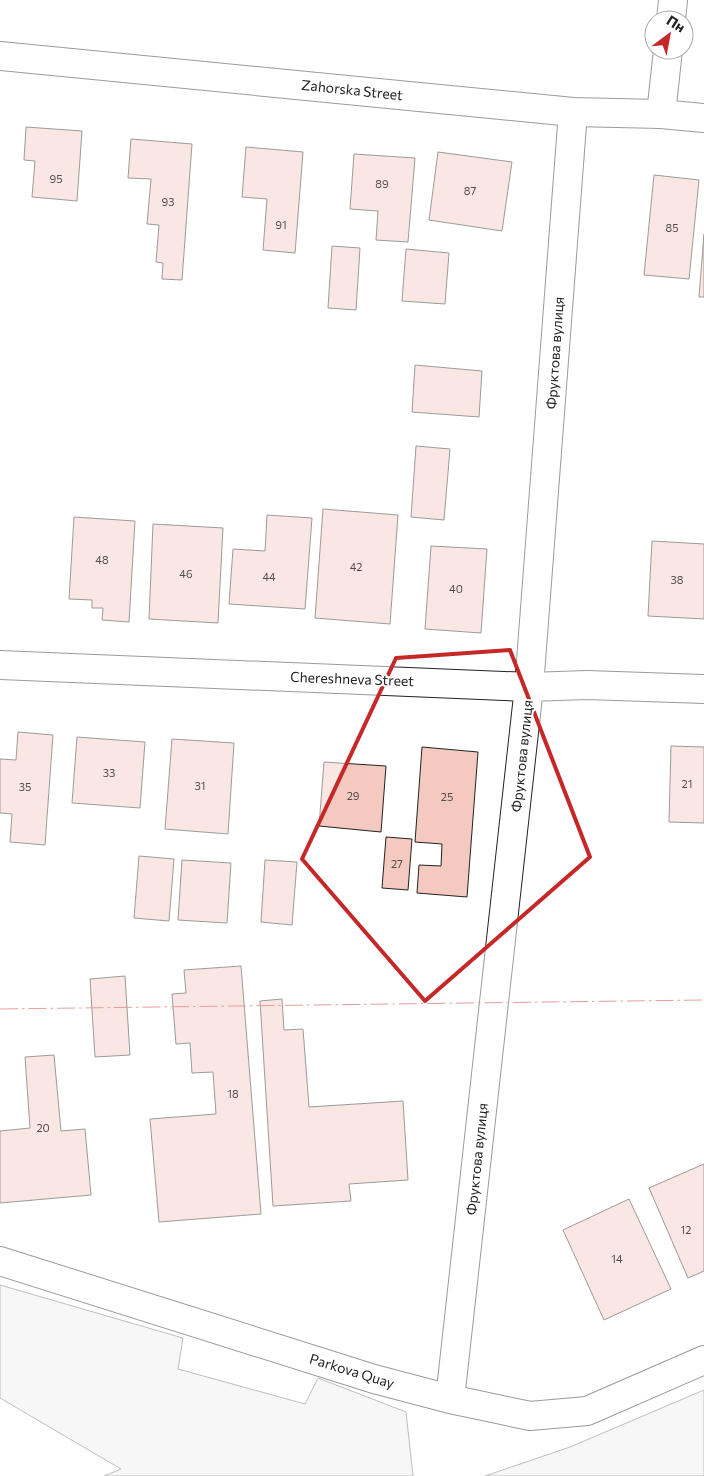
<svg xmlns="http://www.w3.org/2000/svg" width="704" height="1476" font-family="Commissioner,sans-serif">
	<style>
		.green { fill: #eee; stroke: #6f6f6f }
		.building { fill: #f3c9c0; stroke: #222 }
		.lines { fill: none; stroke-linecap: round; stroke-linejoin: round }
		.minor-casing { stroke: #222; stroke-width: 30 }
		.tertiary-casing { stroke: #222; stroke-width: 30 }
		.minor { stroke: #fff; stroke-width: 28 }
		.tertiary { stroke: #fff; stroke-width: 28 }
		.power { stroke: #c62828; stroke-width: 1; stroke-dasharray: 18 4 2.5 4; stroke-linecap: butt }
		.marked { fill: none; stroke: #c62828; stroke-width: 4; stroke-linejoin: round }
		.labels { text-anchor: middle; stroke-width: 4; stroke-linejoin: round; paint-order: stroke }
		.number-label { font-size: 11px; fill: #564c4a }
		.street-label { font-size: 14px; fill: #222; stroke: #fff }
	</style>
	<rect width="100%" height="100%" fill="#fff"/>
	<path class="green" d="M0,1285L183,1338L178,1369L305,1404L318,1378L406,1412L413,1476H104L121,1469L0,1398Z
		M704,1390V1476H485L570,1447Z"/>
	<path class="building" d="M26,127L82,131L77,201L32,197L35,161L24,160Z
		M131,139L192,144L182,280L162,279L163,263L156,262L159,225L147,224L151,179L128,178Z
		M246,147L303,152L295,253L263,250L267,199L242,197Z
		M438,152L512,162L502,231L429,220Z
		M354,154L415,158L408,242L376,240L378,211L350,209Z
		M654,175L699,180L689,279L644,275Z
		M704,234V297H699Z
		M332,246L360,248L356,310L328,308Z
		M406,249L449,253L445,304L402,301Z
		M415,365L482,371L479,417L412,412Z
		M416,446L450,449L444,520L411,517Z
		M323,509L398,515L390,624L315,618Z
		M267,515L312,518L305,609L229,604L233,549L265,551Z
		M74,517L135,521L129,622L102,620L103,608H92V600L69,599Z
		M153,524L223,528L218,623L149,619Z
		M652,541L704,544V619L648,616Z
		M431,546L487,549L481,633L425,629Z
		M18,732L53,735L45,845L10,842L12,814L0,813V759L16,760Z
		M77,737L145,742L140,808L72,803Z
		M172,739L234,743L228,834L165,829Z
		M671,746L704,747V823L669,822Z
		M422,747L478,752L467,897L417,893L419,865L441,866L442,844L415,842Z
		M324,762L386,766L381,832L319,826Z
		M386,837L412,839L408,890L382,888Z
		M139,856L174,859L169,921L134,918Z
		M182,860L231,863L227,923L178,920Z
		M265,860L297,862L292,925L261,922Z
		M241,966L261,1214L159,1222L150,1119L216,1114L213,1072L192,1073L190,1043L176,1044L172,994L186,993L184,970Z
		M125,976L130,1055L95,1057L90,979Z
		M282,999L284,1030L303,1029L309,1107L403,1101L408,1180L349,1184L351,1201L273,1206L260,1001Z
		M54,1055L61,1131L85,1129L91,1195L0,1203V1131L30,1128L25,1057Z
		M704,1164V1271L688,1278L649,1188Z
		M629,1199L671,1289L604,1320L563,1230Z"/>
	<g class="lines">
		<g class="minor-casing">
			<path id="minor" d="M671,20L673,0
				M661,114L668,50
				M0,665L529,687L587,685L704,689
				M0,1261L374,1379L450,1399L530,1416L587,1411L704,1360
				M450,1399L529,687L573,112"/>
		</g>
		<g class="tertiary-casing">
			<path id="tertiary" d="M0,56L573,112L661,114L704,118"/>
		</g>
		<use href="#minor" class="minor"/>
		<use href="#tertiary" class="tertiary"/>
		<path class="power" d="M0,1009L704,1000"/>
	</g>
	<path d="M0 0H704V1476H0ZM510,650L590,857L425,1001L302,859L396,658Z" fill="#fff" fill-opacity=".55" fill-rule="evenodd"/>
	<path class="marked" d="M510,650L590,857L425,1001L302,859L396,658Z"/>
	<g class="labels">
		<g class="number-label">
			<text x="56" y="183">95</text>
			<text x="382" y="188">89</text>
			<text x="470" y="195">87</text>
			<text x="168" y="206">93</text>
			<text x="281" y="229">91</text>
			<text x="672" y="232">85</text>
			<text x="102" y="564">48</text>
			<text x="356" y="571">42</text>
			<text x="186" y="578">46</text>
			<text x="269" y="581">44</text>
			<text x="677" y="584">38</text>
			<text x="456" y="593">40</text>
			<text x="109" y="777">33</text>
			<text x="687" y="788">21</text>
			<text x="200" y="790">31</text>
			<text x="25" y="791">35</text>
			<text x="353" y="800">29</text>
			<text x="447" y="801">25</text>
			<text x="397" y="868">27</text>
			<text x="233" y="1098">18</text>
			<text x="43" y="1132">20</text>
			<text x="686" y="1234">12</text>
			<text x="617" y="1263">14</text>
		</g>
		<g class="street-label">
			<text transform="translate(352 90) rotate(6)" y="5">Zahorska Street</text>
			<text transform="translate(555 353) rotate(-86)" y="5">Фруктова вулиця</text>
			<text transform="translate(352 679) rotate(2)" y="5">Chereshneva Street</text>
			<text transform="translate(522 756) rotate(-84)" y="5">Фруктова вулиця</text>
			<text transform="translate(477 1159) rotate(-84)" y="5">Фруктова вулиця</text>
			<text transform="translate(352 1371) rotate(17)" y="5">Parkova Quay</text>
		</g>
	</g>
	<g transform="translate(669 35) rotate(32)"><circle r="24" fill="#ffffff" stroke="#a7a7a7"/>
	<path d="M0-4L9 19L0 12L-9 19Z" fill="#c62828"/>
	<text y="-8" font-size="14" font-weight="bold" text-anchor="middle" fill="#222222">Пн</text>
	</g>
</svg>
